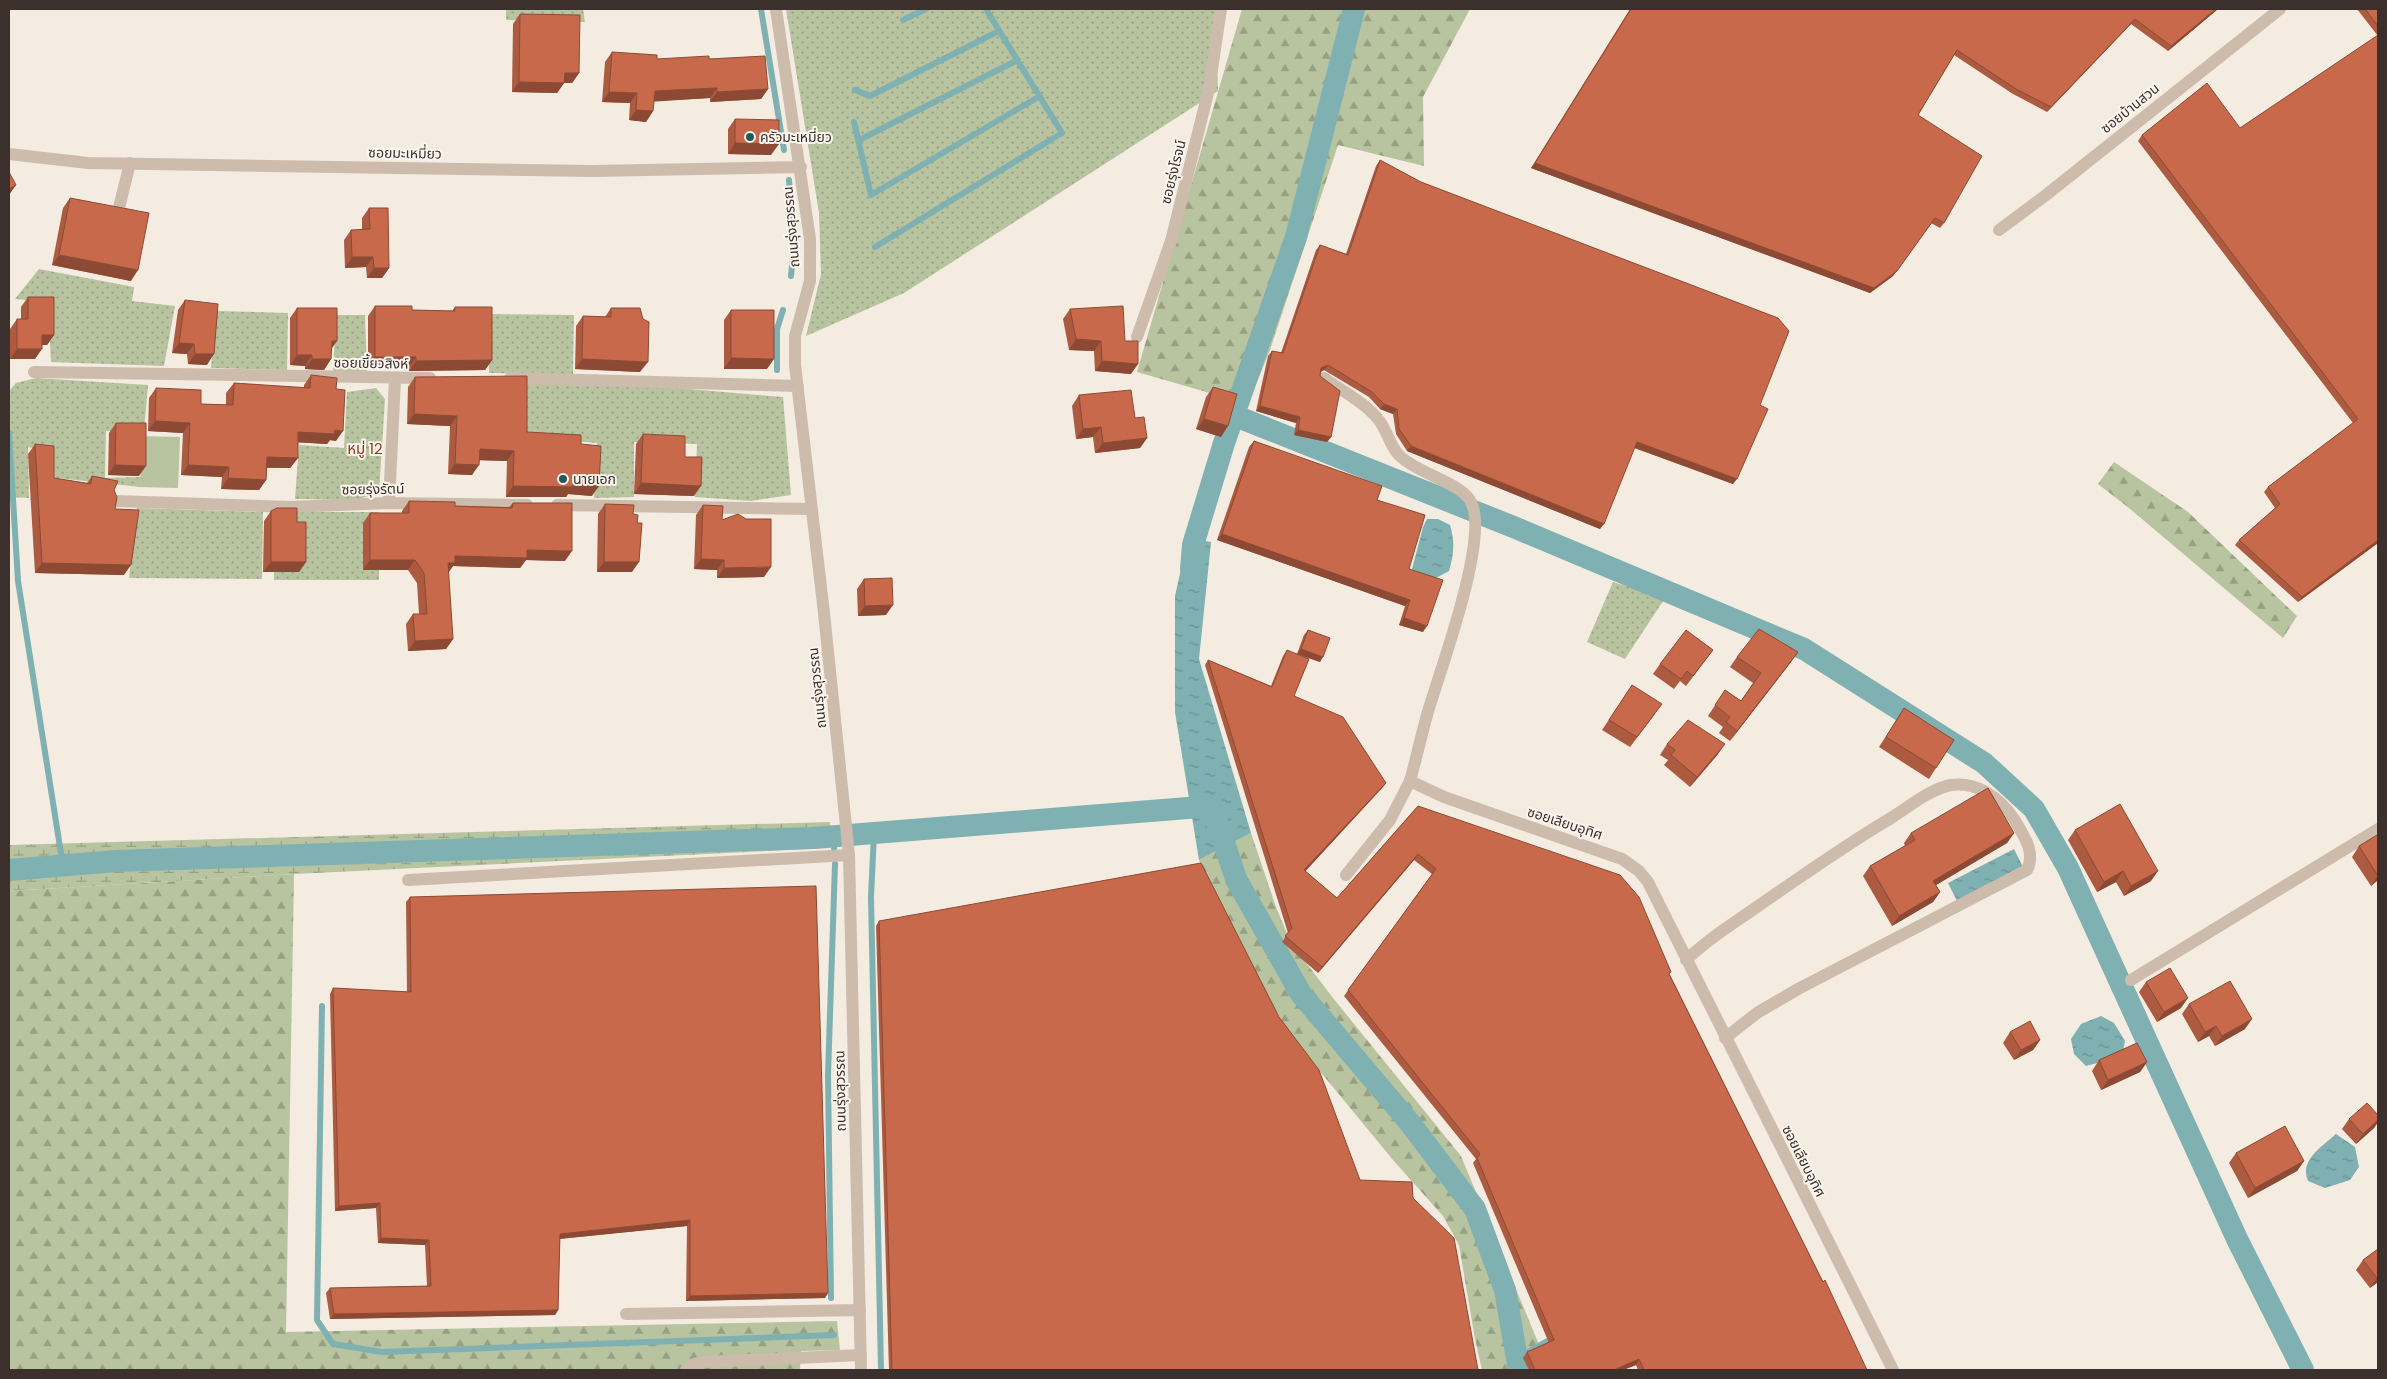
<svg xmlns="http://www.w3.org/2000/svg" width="2387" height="1379" font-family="Poppins,'Noto Sans Thai',sans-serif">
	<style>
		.grass { fill: url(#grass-dots) }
		.forest { fill: url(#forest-firs) }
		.wetland { fill: url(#wetland-marsh) }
		.garden { fill: #b8c4a0 }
		.water { fill: url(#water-ripples) }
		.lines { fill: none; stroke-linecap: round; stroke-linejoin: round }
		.stream { stroke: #7fb0b2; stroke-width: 6 }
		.canal { stroke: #7fb0b2; stroke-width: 22 }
		.service { stroke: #cdbbac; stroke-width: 12 }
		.minor { stroke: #cdbbac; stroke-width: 12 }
		.wall { fill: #ac5a40 }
		.shaded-wall { fill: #8c4a34 }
		.building { fill: #c8694b; stroke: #8c4a34 }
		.poi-dot { fill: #1f5a5e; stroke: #fbf5ee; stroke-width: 2 }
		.labels { text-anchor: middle; stroke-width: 4; stroke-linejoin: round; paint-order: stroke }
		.street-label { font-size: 14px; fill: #3b302b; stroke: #fbf5ee }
		.poi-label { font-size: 14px; fill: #3b302b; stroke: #fbf5ee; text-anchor: start }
		.neighbourhood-label { font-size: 15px; fill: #8c3b22; stroke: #fbf5ee }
	</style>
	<defs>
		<pattern id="grass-dots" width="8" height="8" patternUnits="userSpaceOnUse" patternTransform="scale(1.25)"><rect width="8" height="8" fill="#b8c4a0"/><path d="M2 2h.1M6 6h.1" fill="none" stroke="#97a083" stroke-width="1.8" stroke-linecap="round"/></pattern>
		<pattern id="forest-firs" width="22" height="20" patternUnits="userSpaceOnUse" patternTransform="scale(1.25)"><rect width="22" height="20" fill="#b8c4a0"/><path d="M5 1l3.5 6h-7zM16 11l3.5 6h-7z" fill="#97a083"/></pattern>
		<pattern id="wetland-marsh" width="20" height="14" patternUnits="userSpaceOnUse" patternTransform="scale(1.25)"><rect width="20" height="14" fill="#b8c4a0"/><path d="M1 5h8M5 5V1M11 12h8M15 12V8" fill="none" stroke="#97a083"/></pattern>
		<pattern id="water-ripples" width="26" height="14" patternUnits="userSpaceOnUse" patternTransform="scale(1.25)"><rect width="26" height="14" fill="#7fb0b2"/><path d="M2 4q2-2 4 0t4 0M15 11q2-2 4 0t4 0" fill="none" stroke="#699091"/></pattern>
	</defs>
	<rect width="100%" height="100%" fill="#f4ebe1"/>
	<path class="grass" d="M506,9H583L585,22L506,20Z
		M786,9H1215L1218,91L904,293L806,336L821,274L819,213Z
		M39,269L134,287L132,301L175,306L164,366L51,362L48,302L15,299Z
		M216,311L288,313L287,370L211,368Z
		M489,314L574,315L573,374L489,373Z
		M336,315H365L367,372L333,371Z
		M36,378L148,385L144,431H106L105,478L141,477L140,487L48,477L47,452L28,447L29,498L9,497V391L16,383Z
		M522,383L665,387L783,397L791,495L751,501L695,497L697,444L634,442V497L594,498L597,443L523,437Z
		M376,388L385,399L379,493L355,500L295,499L299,445L344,448L347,392Z
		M137,508L263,512L262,579L129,578Z
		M273,512H379V580H274Z
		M1613,582L1665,598L1625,659L1587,642Z"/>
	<path class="forest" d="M1242,9H1470L1423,97L1424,166L1338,145L1270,350L1248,404L1137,372Z
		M2114,462L2188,512L2297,616L2283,638L2129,508L2098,484Z
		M1251,833L1276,907L1291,943L1333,998L1461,1156L1540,1347L1541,1370H1482L1475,1339L1459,1245L1443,1216L1393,1160L1291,1036L1249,966L1199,860Z
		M294,874L286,1332L837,1321L840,1350L801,1351L800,1370H9V891Z"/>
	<path class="wetland" d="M830,822V848L294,874L9,891V845Z"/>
	<path class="garden" d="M142,436L180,437L178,488L140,487Z"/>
	<path class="water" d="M1427,519H1438L1450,525C1455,542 1454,554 1449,571L1434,579L1420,576L1412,569L1423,527Z
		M1188,538L1211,542L1199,659L1251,833L1199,860L1175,712V596Z
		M2014,849L2023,867L1957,901L1948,883Z
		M2101,1016L2114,1023L2125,1041L2123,1051L2101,1062L2086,1066L2074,1054L2071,1039L2081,1024Z
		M2336,1134L2355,1147L2359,1167L2350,1180L2325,1188L2308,1181C2299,1160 2322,1147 2336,1134Z"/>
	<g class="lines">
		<path class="stream" d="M761,9L784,150
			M903,20L926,9
			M855,90L870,96L999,31
			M854,122L871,195L1040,96
			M859,140L1018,60
			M789,180L794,247L791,276
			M875,247L1062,133L986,9
			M777,370V329L783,310
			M9,433L18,581L63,866
			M874,833L871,897L881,1370
			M833,836L834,848
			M322,1006L317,1320L333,1344L382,1352L834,1335
			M831,1298L828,1075L835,864
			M1517,1358L1555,1337"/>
		<path class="canal" d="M1233,415L1516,528L1804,649L1984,763L2034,809L2068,868L2237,1239L2303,1370
			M1191,569L1193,545L1224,443L1296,237L1354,9
			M1216,818L1236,879L1301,994L1410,1123L1475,1209L1505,1290L1519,1370
			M9,870L116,861L812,838L1213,806"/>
		<path class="service" d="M118,212L130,163
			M1346,875L1390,820L1410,781
			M408,880L849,855
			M1686,960C1714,934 1746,915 1777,893C1815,867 1852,841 1891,818C1909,807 1930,789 1951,785C1977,781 2000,798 2014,819C2024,836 2036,852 2027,870L1798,989L1757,1013L1725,1038
			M2131,980L2378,829
			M626,1314L860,1310
			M686,1370L694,1364L705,1362L861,1355"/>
		<path class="minor" d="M776,9L810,239V281L795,336V365L824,613L849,855L861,1370
			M9,154L88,163L593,171L801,167
			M1999,230L2046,195L2280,9
			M1137,337L1171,241L1209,89L1221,9
			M34,372L430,378
			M510,378L798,386
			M1324,378C1342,391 1364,402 1378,419C1388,431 1389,445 1399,455C1416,473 1462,483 1471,502C1490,538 1439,673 1427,715C1421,737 1416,759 1410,781L1444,797L1622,859L1639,871L1648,882L1893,1370
			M115,501L290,507L389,503L527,505
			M389,503L395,379
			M557,505L812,509"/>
	</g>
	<path class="wall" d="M1630,9H2218L2168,51L2131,24L2047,112L2013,94L1954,55L1918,115L1944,223L1940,228L1931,223L1893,276L1870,293L1531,168Z
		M2357,9H2378V543L2298,602L2235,545L2239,540L2275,508L2264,492L2268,487L2353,423L2138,141L2142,135L2240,128L2378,36Z
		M520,14L579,73L572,83H564L557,93L512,92L513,24Z
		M612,52L657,59H709L768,89L761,99L710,102V98L654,101L653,111L646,122L629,120L630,103L602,102L605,62Z
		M735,119L771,155L728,154V129Z
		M1380,160L1760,405L1733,484L1634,448L1600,529L1407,451L1396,434L1393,414L1380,409L1369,397L1324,370L1321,372L1320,376L1331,437L1327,442L1294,435L1296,423L1256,411L1268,356L1272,351L1281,353L1316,250L1320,245L1346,254L1376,166Z
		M70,198L131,281L52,265L63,208Z
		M369,208L389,268L382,278H367L366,267L345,268L344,240L351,230H362V218Z
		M28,297L54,335L47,345H42L35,359H10V329L17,319H21V307Z
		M185,300L207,365L188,364L187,354L172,353L178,310Z
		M375,306L412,310L452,311L455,307L492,360L485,370L409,371V367H368V316Z
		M297,308L331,350V359L324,370L305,369V366L290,365V318Z
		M611,308L643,319L640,372L575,369L576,326L583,316L605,317Z
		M1070,309L1125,341L1131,374L1095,371L1094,351L1069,350L1063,319Z
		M731,310L767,369H724V320Z
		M311,375L336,389V441L330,440L327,444L298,442V458L290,468H267L266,480L259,490L221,489L222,477L181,475L183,433L148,431L149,398L156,388L201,404L226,405V393L234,383L304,388V385Z
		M415,377L527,432L581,444L592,496L568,494L566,497H506L507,461L479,460L472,475L448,474L450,426L407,424L408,387Z
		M1213,387L1221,437L1196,429L1206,397Z
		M1079,395L1147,438L1140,448L1095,453L1093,437L1076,439L1072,406Z
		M116,423L139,476L108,475L109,433Z
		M643,434L685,457L694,496L634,494L636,444Z
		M1254,441L1377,500L1409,569L1423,632L1399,625L1405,606L1217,540L1249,447Z
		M35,444L54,478L87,483L92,476L114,490L115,509L124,575L35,573L28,454Z
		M409,501L455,506L509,507L513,503L565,561L526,560L520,568L453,566L448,573L453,639L446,649L408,651L406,624L413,614H419L417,583L408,570H363V523L370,513H402V511Z
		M605,504L633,514L632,572H597L598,514Z
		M703,505L722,520L764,577L717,578V570L694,569L696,515Z
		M271,511L297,522L306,562L299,572H263L264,521Z
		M864,579L886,615L858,616L857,589Z
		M1308,630L1320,662L1297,654L1304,635Z
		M1287,650L1294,696L1386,783L1382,788L1305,871L1337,898L1418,806L1670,975L1867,1370H1638L1636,1365L1623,1370H1529L1523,1358L1527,1352L1549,1343L1473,1163L1476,1159L1344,996L1432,874L1414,860L1318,973L1282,942L1288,933L1205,665L1208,660L1271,686L1283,656Z
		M1713,650L1686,686L1680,681L1674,689L1653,674L1660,664Z
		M1737,657L1791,662L1730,741L1719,733L1723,727L1708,716L1725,690L1741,701L1753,683L1730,667Z
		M1632,685L1655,714L1630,747L1602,730Z
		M1904,708L1936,768L1929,779L1879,747Z
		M1667,744L1718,754L1690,787L1664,765L1668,760L1660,755Z
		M2075,830L2151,881L2124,896L2116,882L2097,892L2068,840Z
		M1911,833H2014L2007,843L1936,885L1940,892L1933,902L1892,926L1863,876L1870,866L1905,846L1904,843Z
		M2378,837V880L2371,886L2352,857L2359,846Z
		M410,897L825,1298L686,1301L687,1226L560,1239L558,1310L555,1315L330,1319L326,1293L330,1288L427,1286L425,1245L378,1243L376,1208L335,1211L330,994L333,988L407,992L406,902Z
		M879,921L1360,1180L1413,1198L1478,1370H889L876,926Z
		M2146,982L2181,1008L2157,1022L2139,992Z
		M2189,1004L2245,1029L2215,1046L2209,1036L2198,1042L2182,1014Z
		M2010,1032L2040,1040L2033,1050L2014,1060L2003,1043Z
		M2099,1060L2147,1062L2140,1072L2101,1090L2092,1071Z
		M2378,1115V1122L2374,1128L2356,1144L2342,1129L2349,1119Z
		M2236,1153L2304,1161L2297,1171L2248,1198L2229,1163Z
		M2378,1249V1282L2370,1288L2356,1270L2363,1260Z"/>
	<path class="shaded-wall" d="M2216,9H2218L2168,51L2171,46Z
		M2135,19L2131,24L2047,112L2051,107Z
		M565,73H579L572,83H564L557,93L512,92L519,82Z
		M717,88L710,98L648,102L655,91Z
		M768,89L761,99L710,102L717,92Z
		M609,92L637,93L630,103L602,102Z
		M636,110L653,111L646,122L629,120Z
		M735,143L779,144L771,155L728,154Z
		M1535,163L1935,218L1893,276L1870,293L1531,168Z
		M16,185L9,195V189Z
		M59,255L138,270L131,281L52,265Z
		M352,257H373L366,267L345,268Z
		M374,268H389L382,278H367Z
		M42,335H54L47,345H35Z
		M1076,339L1101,341L1094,351L1069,350Z
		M332,341H337L330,351Z
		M179,343L194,344L187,354L172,353Z
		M17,349H42L35,359H10Z
		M195,354H214L207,365L188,364Z
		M297,355H312L305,366L290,365Z
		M375,357H416L409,367H368Z
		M731,358L774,359L767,369H724Z
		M312,359H331L324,370L305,369Z
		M582,359L648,362L640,372L575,369Z
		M492,360L485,370L409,371L416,361Z
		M1102,361L1138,364L1131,374L1095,371Z
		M1328,365L1324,370L1318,373L1321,368Z
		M1384,404L1397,409L1393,414L1380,409Z
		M1260,406L1300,417L1296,423L1256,411Z
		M414,414L457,416L450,426L407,424Z
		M1204,419L1228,426L1221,437L1196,429Z
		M155,421L190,423L183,433L148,431Z
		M1101,427L1093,437L1076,439L1083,429Z
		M335,430L343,431L336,441L330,440L327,444L291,442L298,432Z
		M1298,430L1331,437L1327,442L1294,435Z
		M1147,438L1140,448L1095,453L1103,443Z
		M1637,442L1737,479L1733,484L1633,447Z
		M1411,446L1604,524L1600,529L1407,451Z
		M480,449L514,451L507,461L473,460Z
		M267,457L298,458L290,468L260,467Z
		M455,464L479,465L472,475L448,474Z
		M115,465L146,466L139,476L108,475Z
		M188,465L229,467L222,477L181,475Z
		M228,478L266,480L259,490L221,489Z
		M641,483L701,486L694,496L634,494Z
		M573,484L599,486L592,496L568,494L566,497H506L513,486Z
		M1222,534L1410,600L1405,606L1217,540Z
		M2378,540V543L2298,602L2302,597Z
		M527,550L572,551L565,561L526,560L520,568L453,566L448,573V563L455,556Z
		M701,559L724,560L717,570L694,569Z
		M370,560H415L408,570H363Z
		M271,562H306L299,572H263Z
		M604,562H639L632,572H597Z
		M42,563L131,565L124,575L35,573Z
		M771,567L764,577L717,578L724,568Z
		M893,605L886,615L858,616L865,606Z
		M1404,618L1427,626L1423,632L1399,625Z
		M453,639L446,649L408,651L415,641Z
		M1301,649L1323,657L1320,662L1297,654Z
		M1798,652L1791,662L1730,741L1737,731Z
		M1725,744L1718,754L1690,787L1697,777Z
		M1386,783L1382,788L1301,876L1304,870Z
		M2014,833L2007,843L1926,891L1933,881Z
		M1418,854L1414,860L1318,973L1322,967Z
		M2123,871L2116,882L2097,892L2104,882Z
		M2158,871L2151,881L2124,896L2131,886Z
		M2378,875V880L2371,886Z
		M1940,892L1933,902L1892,926L1899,916Z
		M2188,998L2181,1008L2157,1022L2164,1012Z
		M2252,1019L2245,1029L2215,1046L2222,1036Z
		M2216,1026L2209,1036L2198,1042L2205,1032Z
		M2040,1040L2033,1050L2014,1060L2021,1050Z
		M2147,1062L2140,1072L2101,1090L2108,1080Z
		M2378,1120V1122L2374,1128L2356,1144L2363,1134Z
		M2304,1161L2297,1171L2248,1198L2255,1188Z
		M380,1203L376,1208L335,1211L339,1206Z
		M690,1220L687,1226L557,1239L560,1234Z
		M381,1238L429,1240L425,1245L378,1243Z
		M2378,1277V1282L2370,1288L2377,1278Z
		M828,1293L825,1298L686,1301L690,1296Z
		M558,1310L555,1315L330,1319L334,1314Z
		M1639,1359L1636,1365L1623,1370H1614Z"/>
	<path class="building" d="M1631,9H2216L2171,46L2135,19L2051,107L2016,89L1957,50L1918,115L1982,156L1944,223L1935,218L1897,271L1874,288L1535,163Z
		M2365,9H2378V26Z
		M520,14L580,15L579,73H565L564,83L519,82Z
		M2378,35V540L2302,597L2239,540L2280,504L2268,487L2358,419L2142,135L2207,83L2240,128Z
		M612,52L657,55V59L709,56V59L765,56L768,89L717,92V88L655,91L653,111L636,110L637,93L609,92Z
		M735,119L779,120V144L735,143Z
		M1380,160L1421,182L1778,318L1789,331L1760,405L1768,409L1737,479L1637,442L1604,524L1411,446L1399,429L1397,409L1384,404L1372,392L1328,365L1321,368L1320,376L1340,391L1331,437L1298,430L1300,417L1260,406L1272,351L1283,353L1320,245L1348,255Z
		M9,172L16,185L9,189Z
		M70,198L149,213L138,270L59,255Z
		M369,208H388L389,268H374L373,257H352L351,230L370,229Z
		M28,297H54V335H42V349H17V319H28Z
		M185,300L218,304L214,354H195L194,344L179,343Z
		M375,306H412V310L455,311V307H492V360L416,361V357H375Z
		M1123,306L1125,341H1138V364L1102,361L1101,341L1076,339L1070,309Z
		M297,308H337V341H332L331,359H312V355H297Z
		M611,308H640L643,319L649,322L648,362L582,359L583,316L611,317Z
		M731,310H774V359L731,358Z
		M311,375L337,378L336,389L345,390L343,431L335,430L334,434L298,432V458L267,457L266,480L228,478L229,467L188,465L190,423L155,421L156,388L201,390V404L233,405L234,383L310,388Z
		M527,376V432L581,435V444L601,446L599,486L573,484V487L513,486L514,451L480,449L479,465L455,464L457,416L414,414L415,377Z
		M1213,387L1237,394L1228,426L1204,419Z
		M1131,390L1135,418L1144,417L1147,438L1103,443L1101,427L1083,429L1079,395Z
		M116,423H146V466L115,465Z
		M643,434L685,436V457H702L701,486L641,483Z
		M1254,441L1382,486L1377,500L1425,515L1409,569L1443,580L1427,626L1404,618L1410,600L1222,534Z
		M35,444L54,446V478L91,484L92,476L118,481L114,490L117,497L115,509L139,510L131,565L42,563Z
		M409,501L455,502V506L512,508L513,503H572V551L527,550V558L455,556V563H448L453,639L415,641L413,614H427L424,573L415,560H370V513H409Z
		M605,504L634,505L633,514L638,515L637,523H642L639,562H604Z
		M703,505L723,506L722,520L738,514L746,519H771V567L724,568V560L701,559Z
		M277,508H297V522H306V562H271V511Z
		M892,578L893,605L865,606L864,579Z
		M1759,629L1798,652L1737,731L1726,722L1730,717L1715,705L1725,690L1741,701L1761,673L1737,657Z
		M1308,630L1330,638L1323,657L1301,649Z
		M1686,630L1713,650L1693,676L1687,671L1681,679L1660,664Z
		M1287,650L1309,659L1294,696L1343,717L1386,783L1304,870L1337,898L1418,806L1620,875L1639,897L1671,972L1669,974L1823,1282L1825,1280L1867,1370H1644L1639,1359L1614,1370H1535L1527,1352L1554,1340L1477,1158L1480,1154L1348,990L1436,869L1418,854L1322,967L1285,936L1292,928L1208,660L1272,687Z
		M1632,685L1662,704L1637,737L1609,720Z
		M1904,708L1954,740L1936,768L1886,737Z
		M1688,720L1725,744L1697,777L1671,755L1675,750L1667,744Z
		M1988,788L2014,833L1933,881L1940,892L1899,916L1870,866L1915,840L1911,833Z
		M2120,804L2158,871L2131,886L2123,871L2104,882L2075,830Z
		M2377,835L2378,837V876L2359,846Z
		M1201,863L1279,1017L1319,1070L1360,1180L1412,1182L1413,1198L1454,1238L1478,1370H892L879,921Z
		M816,886L828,1293L690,1296V1220L560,1234L558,1310L334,1314L330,1288L431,1286L429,1240L381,1238L380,1203L339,1206L333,988L411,992L410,897Z
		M2170,968L2188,998L2164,1012L2146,982Z
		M2230,981L2252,1019L2222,1036L2216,1026L2205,1032L2189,1004Z
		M2030,1021L2040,1040L2021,1050L2010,1032Z
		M2137,1043L2147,1062L2108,1080L2099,1060Z
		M2367,1103L2378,1115V1120L2363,1134L2349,1119Z
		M2285,1126L2304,1161L2255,1188L2236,1153Z
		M2378,1249V1277L2377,1278L2363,1260Z"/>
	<g class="poi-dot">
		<circle cx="750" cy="137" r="5"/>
		<circle cx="563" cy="479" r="5"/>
	</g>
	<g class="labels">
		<g class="street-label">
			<text transform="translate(2130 108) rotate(-39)" y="5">ซอยบ้านสวน</text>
			<text transform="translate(405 153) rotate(1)" y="5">ซอยมะเหมี่ยว</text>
			<text transform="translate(1173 172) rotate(-76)" y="5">ซอยรุ่งโรจน์</text>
			<text transform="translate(791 227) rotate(-95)" y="5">ถนนรุ่งสุวรรณ</text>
			<text transform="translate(371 363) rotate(1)" y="5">ซอยเขี้ยวสิงห์</text>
			<text transform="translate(373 489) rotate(-1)" y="5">ซอยรุ่งรัตน์</text>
			<text transform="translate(817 688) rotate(-96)" y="5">ถนนรุ่งสุวรรณ</text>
			<text transform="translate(1565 823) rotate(18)" y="5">ซอยเลียบอุทิศ</text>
			<text transform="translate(840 1091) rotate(-91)" y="5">ถนนรุ่งสุวรรณ</text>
			<text transform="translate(1804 1161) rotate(63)" y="5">ซอยเลียบอุทิศ</text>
		</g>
		<g class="poi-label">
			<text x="760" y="142">ครัวมะเหมี่ยว</text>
			<text x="573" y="484">นายเอก</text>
		</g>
		<g class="neighbourhood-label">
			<text x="365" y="454">หมู่ 12</text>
		</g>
	</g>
	<rect width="2387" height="1379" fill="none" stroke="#3b302b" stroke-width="20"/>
</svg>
